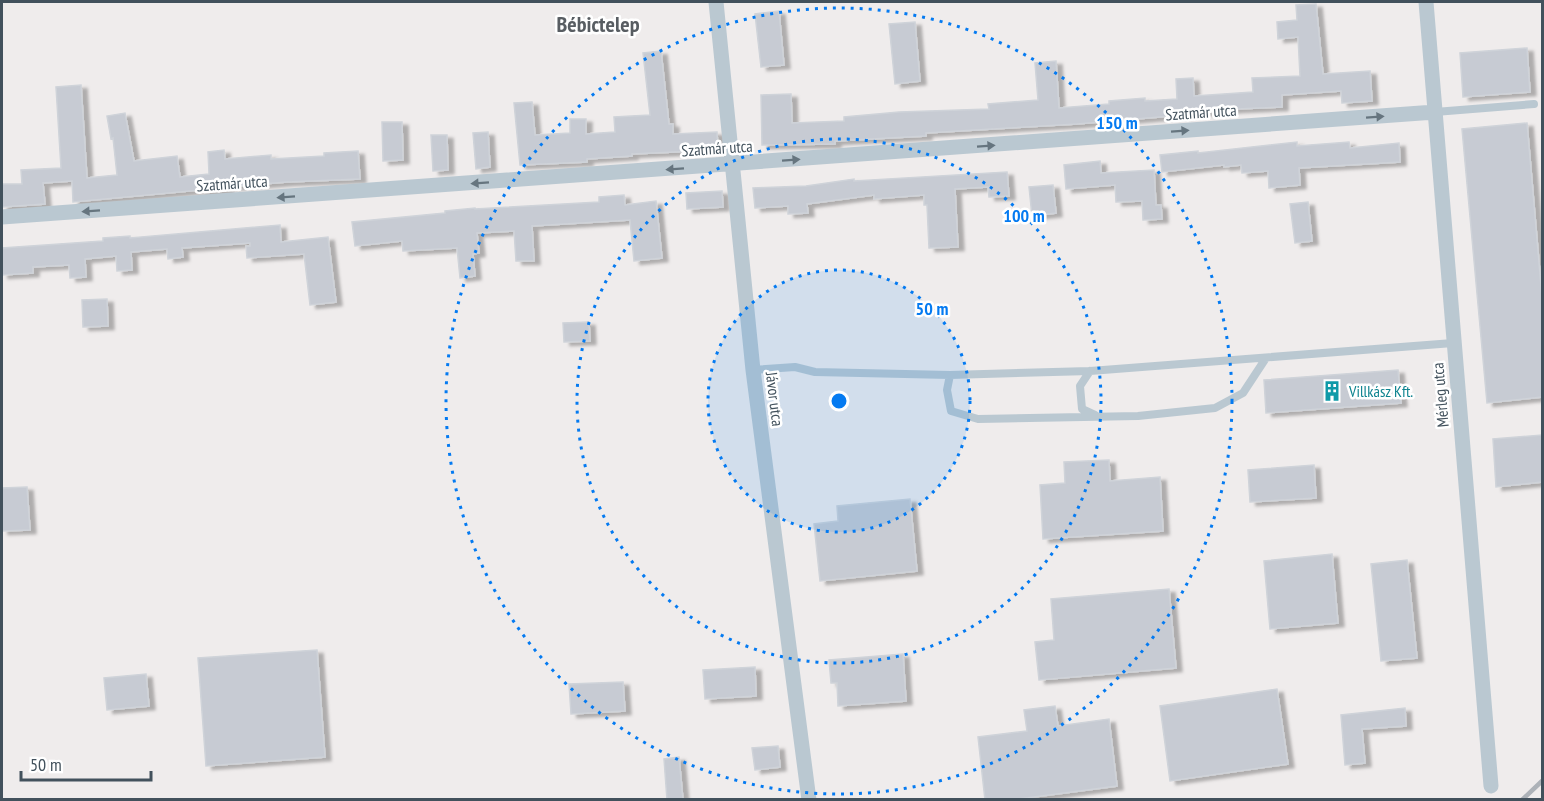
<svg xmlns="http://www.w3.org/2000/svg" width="1544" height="801" font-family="'PT Sans Narrow',sans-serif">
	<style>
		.building { fill: #c7cbd3; stroke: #cfd3d9; stroke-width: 1.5; filter: url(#shadow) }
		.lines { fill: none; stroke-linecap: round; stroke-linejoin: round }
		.service { stroke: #bac8d1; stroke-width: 8 }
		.minor { stroke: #bac8d1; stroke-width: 15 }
		.rail { stroke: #adb2b8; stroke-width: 4.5 }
		.oneway { fill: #66757f }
		.ring { fill: none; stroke: #047af1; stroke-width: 3; stroke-dasharray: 3 6 }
		.labels { text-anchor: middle; stroke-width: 5; stroke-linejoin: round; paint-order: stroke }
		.street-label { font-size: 16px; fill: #42515c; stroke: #fff }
		.culture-label { font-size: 16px; fill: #0d838f; stroke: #fff; text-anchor: start }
		.district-label { font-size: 22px; font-weight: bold; fill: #585d62; stroke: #fff }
		.centre { fill: #047af1; stroke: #fff; stroke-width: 3 }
		.ring-label { font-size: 18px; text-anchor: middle; font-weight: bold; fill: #047af1; stroke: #fff; stroke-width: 5; stroke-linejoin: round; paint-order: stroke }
	</style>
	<defs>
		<filter id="shadow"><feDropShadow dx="6" dy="3.5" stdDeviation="1.5" flood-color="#0004"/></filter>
	</defs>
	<rect width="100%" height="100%" fill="#efecec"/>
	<path class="building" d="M1316,4L1323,74L1370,71L1372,101L1342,103L1341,91L1282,95V107L1236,109L1195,113V114L1077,124L926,133V136L835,141V144L762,145L761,95L791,94L792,123L844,121V117L899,112L989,109L988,104L1038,100L1035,63L1056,61L1059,108L1109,104V101L1145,98V101L1177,99L1176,79L1193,78L1194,96L1253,92L1252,78L1300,76L1298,37L1278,39L1277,22L1297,20L1296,5Z
		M779,11L784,65L761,67L755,14Z
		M915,22L920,81L895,84L889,24Z
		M1527,48L1530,92L1463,97L1460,53Z
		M661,51L669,124H673V134L717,132L718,150L632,154V156L587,159V162L520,165L514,103L532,102L535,135L570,133V119H586V134L615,132L614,117L650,115L643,53Z
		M81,85L87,178L117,175L113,138L111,139L107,116L125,113L134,161L177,156L180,177L209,174L208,152L224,150L225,159L271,155V159L324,156V153L358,151L360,179L287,182L227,187L228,190L200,192V190L73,202L72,181L43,183L45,204L2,207V184H22L21,170L61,168L56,87Z
		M382,122H402L403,160L383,161Z
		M1527,123L1542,297V397L1487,403L1462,129Z
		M488,132L490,167L476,169L473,133Z
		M431,135H447L448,170L433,171Z
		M1297,142V146L1349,142L1350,148L1399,143L1400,162L1299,168L1300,185L1269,188L1268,171L1242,173L1241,165L1224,167V165L1162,172L1160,155L1198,151V153Z
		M1100,161L1101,173L1154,170L1156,205H1161L1162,219L1143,220L1142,201L1116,202L1115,185L1066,189L1064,165Z
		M1007,172L1009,196L989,197L988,187L955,189L958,247L929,248L927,205H924V195L874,199V195L807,204L808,213L788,214V206L755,208L753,188L806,186L854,179V181Z
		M1053,185L1056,213L1032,216L1029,187Z
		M722,191L723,207L687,209L686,193Z
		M624,195L625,205L656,201L662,258L634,261L630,220L532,226L534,261H516L514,231L477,233L479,253L473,254L475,276L460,278L457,248L403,251L402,241L355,246L352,222L445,213V211L475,208V209L599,202V197Z
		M1308,202L1312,241L1295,243L1290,204Z
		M280,225L281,242L328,237L336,302L310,305L304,254L247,258L246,246H250V243L182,248L183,257L168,259L167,249L131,252L132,270L117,271L116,256L85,259L86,277L70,278L69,265L33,267V273L2,275V248L103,241V238L130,236V238Z
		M107,299L108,326L83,327L82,300Z
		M589,322L590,341L564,342L563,323Z
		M1398,370L1401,403L1266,413L1264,380Z
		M1542,435V482L1496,487L1493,439Z
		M1109,460L1110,481L1160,477L1163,531L1043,539L1040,485L1065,483L1064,462Z
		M1314,465L1316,498L1250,502L1248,470Z
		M27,487L30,530L2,531V488Z
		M910,499L917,571L820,581L814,524L838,521L837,506Z
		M1332,554L1338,623L1270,629L1264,561Z
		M1407,560L1417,658L1381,661L1371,564Z
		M1169,589L1176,668L1039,680L1035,642L1054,640L1051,599Z
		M317,650L325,757L206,766L198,658Z
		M903,654L906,701L838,706L837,683H831L829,660Z
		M755,667L756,696L705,699L703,670Z
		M146,674L149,706L107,710L104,678Z
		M623,682L625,711L571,714L569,684Z
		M1277,689L1288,764L1170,781L1160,706Z
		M1055,706L1058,726L1109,719L1117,786L1011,800H985L978,737L1027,731L1024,710Z
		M1405,708L1406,726L1362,729L1365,763L1345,765L1341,715Z
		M778,746L780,767L755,770L752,748Z
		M679,757L683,800H667L664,759Z"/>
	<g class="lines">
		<path class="service" d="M1435,112L1534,104
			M753,370L795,367L815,372L950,375L1090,371L1453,343
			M1090,371L1080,386L1082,409L1095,415
			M950,375L947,390L951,411L978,419L1138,416L1215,408L1243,393L1266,358"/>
		<path class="minor" d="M716,2L753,370L809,800
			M1426,2L1491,786
			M2,217L1435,112"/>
		<path class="rail" d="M1522,800L1542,781"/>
	</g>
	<defs><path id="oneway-solid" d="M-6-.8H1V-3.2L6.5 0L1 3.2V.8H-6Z" transform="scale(1.5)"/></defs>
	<g class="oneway">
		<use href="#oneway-solid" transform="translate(1375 117) rotate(-4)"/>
		<use href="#oneway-solid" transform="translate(1180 131) rotate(-4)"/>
		<use href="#oneway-solid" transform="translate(986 146) rotate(-4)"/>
		<use href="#oneway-solid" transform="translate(791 160) rotate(-4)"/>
		<use href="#oneway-solid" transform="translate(675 169) rotate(176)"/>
		<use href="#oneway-solid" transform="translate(480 183) rotate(176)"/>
		<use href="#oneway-solid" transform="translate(286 197) rotate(176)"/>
		<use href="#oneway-solid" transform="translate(91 211) rotate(176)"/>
	</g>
	<circle cx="839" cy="401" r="131" fill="#047af1" fill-opacity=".12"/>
	<g class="ring">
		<circle cx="839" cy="401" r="131"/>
		<circle cx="839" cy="401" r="262"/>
		<circle cx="839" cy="401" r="393"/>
	</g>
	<defs>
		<g id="building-bare" transform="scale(1.62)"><path d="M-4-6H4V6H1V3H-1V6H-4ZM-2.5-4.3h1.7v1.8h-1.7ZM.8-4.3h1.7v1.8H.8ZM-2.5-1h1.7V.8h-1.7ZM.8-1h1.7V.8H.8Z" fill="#0f9aa8" stroke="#fff" stroke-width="2.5" paint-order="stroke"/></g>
	</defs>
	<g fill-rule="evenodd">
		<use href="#building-bare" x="1332" y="391"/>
	</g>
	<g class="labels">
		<g class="street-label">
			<text transform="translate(1201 112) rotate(-4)" y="6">Szatmár utca</text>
			<text transform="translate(717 148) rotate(-4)" y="6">Szatmár utca</text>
			<text transform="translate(232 183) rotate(-4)" y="6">Szatmár utca</text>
			<text transform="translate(1440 395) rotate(-95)" y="6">Mérleg utca</text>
			<text transform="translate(775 399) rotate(83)" y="6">Jávor utca</text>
		</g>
		<g class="culture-label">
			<text x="1349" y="397">Villkász Kft.</text>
		</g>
		<g class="district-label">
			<text x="598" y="32">Bébictelep</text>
		</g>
	</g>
	<circle cx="839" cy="401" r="9" class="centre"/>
	<g class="ring-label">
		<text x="1117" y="129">150 m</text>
		<text x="1024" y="222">100 m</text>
		<text x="932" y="315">50 m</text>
	</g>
	<rect width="1544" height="801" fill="none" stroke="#42515c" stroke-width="6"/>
	<path d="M21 771v9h130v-9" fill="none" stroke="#42515c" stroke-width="3"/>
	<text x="30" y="771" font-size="18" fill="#42515c" stroke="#ffffff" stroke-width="4.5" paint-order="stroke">50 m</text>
</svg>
